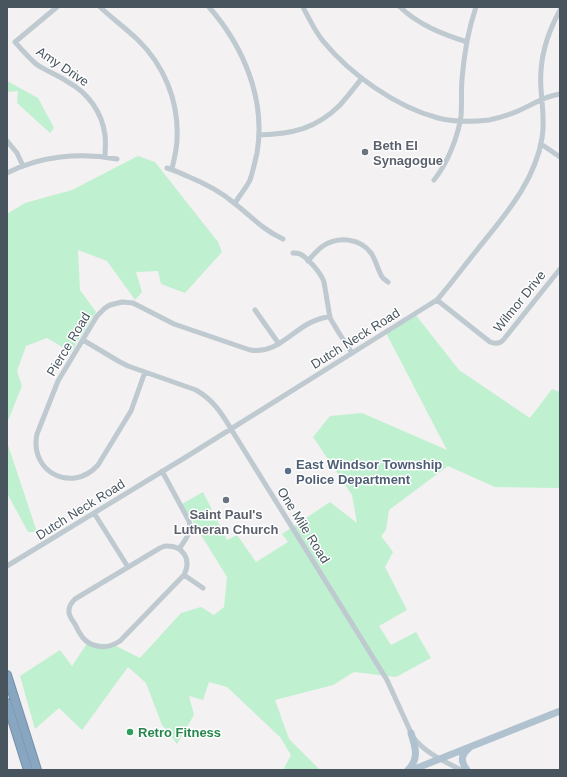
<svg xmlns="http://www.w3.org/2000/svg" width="567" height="777" font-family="Arial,sans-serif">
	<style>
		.green { fill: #bff0d0 }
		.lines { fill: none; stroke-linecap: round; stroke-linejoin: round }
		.highway-casing { stroke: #7391ac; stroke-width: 10 }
		.minor { stroke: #bec9d0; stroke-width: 5 }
		.major { stroke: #b0c2d0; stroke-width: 7 }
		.highway { stroke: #88a6c0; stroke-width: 8 }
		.worship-dot { fill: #6b7280; stroke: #fff; stroke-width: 1.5 }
		.service-dot { fill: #5c6f8a; stroke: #fff; stroke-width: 1.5 }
		.leisure-dot { fill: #2e9e5b; stroke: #fff; stroke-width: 1.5 }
		.labels { text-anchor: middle; stroke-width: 3; stroke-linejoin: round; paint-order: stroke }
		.street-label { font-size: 13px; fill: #48555f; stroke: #fff }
		.worship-label { font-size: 13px; font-weight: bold; fill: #5b616d; stroke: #fff; text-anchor: start }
		.service-label { font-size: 13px; font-weight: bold; fill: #4e5e75; stroke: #fff; text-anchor: start }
		.leisure-label { font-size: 13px; font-weight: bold; fill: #27864d; stroke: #fff; text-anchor: start }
	</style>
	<rect width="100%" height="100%" fill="#f3f1f1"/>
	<path class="green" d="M7,81L38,98L54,128L50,133L17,103L18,91L7,92Z
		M138,156L155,162L218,242L222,252L185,293L161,284L158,271L136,272L142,292L135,300L107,261L78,250L80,290L96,312L71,352L47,338L26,346L17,371L22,386L7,423V214L25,203L72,190Z
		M415,314L459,370L530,418L552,389L560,392V488L495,487L448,466L389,510L386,530L381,536L393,552L385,567L407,610L379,626L391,645L416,632L431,658L396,677L354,672L333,685L275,700L289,739L320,770H283L291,755L280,737L227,687L209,682L203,700L189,696L194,715L177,744L162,725L146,683L128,667L82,730L59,708L35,729L20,676L60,650L72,666L88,642L114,645L140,658L181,613L201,607L214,615L224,607L227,577L182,504L203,492L227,540L237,535L256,562L288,542L282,534L330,502L357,523L352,495L313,437L330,416L362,413L447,450L385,331Z
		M7,442L37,532H28L7,493Z"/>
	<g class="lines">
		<g class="highway-casing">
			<path id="highway" d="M7,675L37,770
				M7,703L28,770"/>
		</g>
		<path class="minor" d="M57,7L15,42C22,50 28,57 36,64C46,71 58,75 68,82C88,93 102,112 105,135C106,142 105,149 105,157
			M100,7C112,18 125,28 137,39C164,65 179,101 177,139C177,149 174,159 172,169
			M209,7C244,47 266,100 257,153C255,162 253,171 250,180C246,188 240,195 235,203
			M303,7C309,19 315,31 323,41C350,74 396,107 438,118C454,122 472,122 489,120C499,118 509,115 518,111C532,105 544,96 560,94
			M400,7C419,25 442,34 467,42
			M259,135C292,134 316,129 340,105C348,96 355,87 362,78
			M7,141L17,153L23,166
			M541,144L560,157
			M167,168C174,170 180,173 187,176C204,183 220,191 234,203C251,216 263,230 283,239
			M7,173C40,156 80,152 117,159
			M434,180C447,164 458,137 461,116C462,104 461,91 462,79C464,55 468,30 476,7
			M293,253C295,253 298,253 300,254C308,258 321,273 324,282L330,318L339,333L352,353
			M308,261C313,255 317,250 323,246C338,236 360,238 371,253C376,260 377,268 381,275C382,278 385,280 388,282
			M437,300L490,342C495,344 500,344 504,339L560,269
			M255,310L279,344
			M83,340L120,362L128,366L196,390C213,400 221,412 231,429L387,680L413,737C425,753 444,761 461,770
			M145,372L131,411L98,465C72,494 29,472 37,434L58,381L97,316L105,308L110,305L122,302L133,303L174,324L250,350C273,354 288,336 306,325C314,320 322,318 330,316
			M162,471L189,521C192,533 185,540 179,549
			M94,513L128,567
			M165,546C183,545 192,559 184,575L120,641C108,649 93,649 83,638C80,634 77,629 75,624C72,620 68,615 69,610C69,605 72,602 75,599L160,548Z
			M7,566L186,457L424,308L437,300C451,284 464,266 477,250C504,216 535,182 542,138C545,121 542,105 541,89C539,60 546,36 560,10
			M184,575L203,588"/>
		<path class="major" d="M408,770C420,758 415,747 411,733
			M412,770L560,711
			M467,770C460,761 461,755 469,748"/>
		<use href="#highway" class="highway"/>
	</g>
	<g class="worship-dot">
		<circle cx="365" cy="152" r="4"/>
		<circle cx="226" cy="500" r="4"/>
	</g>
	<circle class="service-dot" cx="288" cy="471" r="4"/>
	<circle class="leisure-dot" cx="130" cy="732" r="4"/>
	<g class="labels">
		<g class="street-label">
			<text transform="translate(63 66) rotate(34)" y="5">Amy Drive</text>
			<text transform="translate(519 301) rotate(-51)" y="5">Wilmor Drive</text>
			<text transform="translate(355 338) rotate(-32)" y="5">Dutch Neck Road</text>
			<text transform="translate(68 344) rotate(-59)" y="5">Pierce Road</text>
			<text transform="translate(80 509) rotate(-32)" y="5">Dutch Neck Road</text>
			<text transform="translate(304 525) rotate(58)" y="5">One Mile Road</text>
		</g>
		<g class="worship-label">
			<text x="373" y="150">Beth El<tspan x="373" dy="15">Synagogue</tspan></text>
			<text x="226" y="519" text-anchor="middle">Saint Paul's<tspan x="226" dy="15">Lutheran Church</tspan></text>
		</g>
		<g class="service-label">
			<text x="296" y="469">East Windsor Township<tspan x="296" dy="15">Police Department</tspan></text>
		</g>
		<g class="leisure-label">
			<text x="138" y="737">Retro Fitness</text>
		</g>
	</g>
	<rect width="567" height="777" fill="none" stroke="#48555f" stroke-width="16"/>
</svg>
